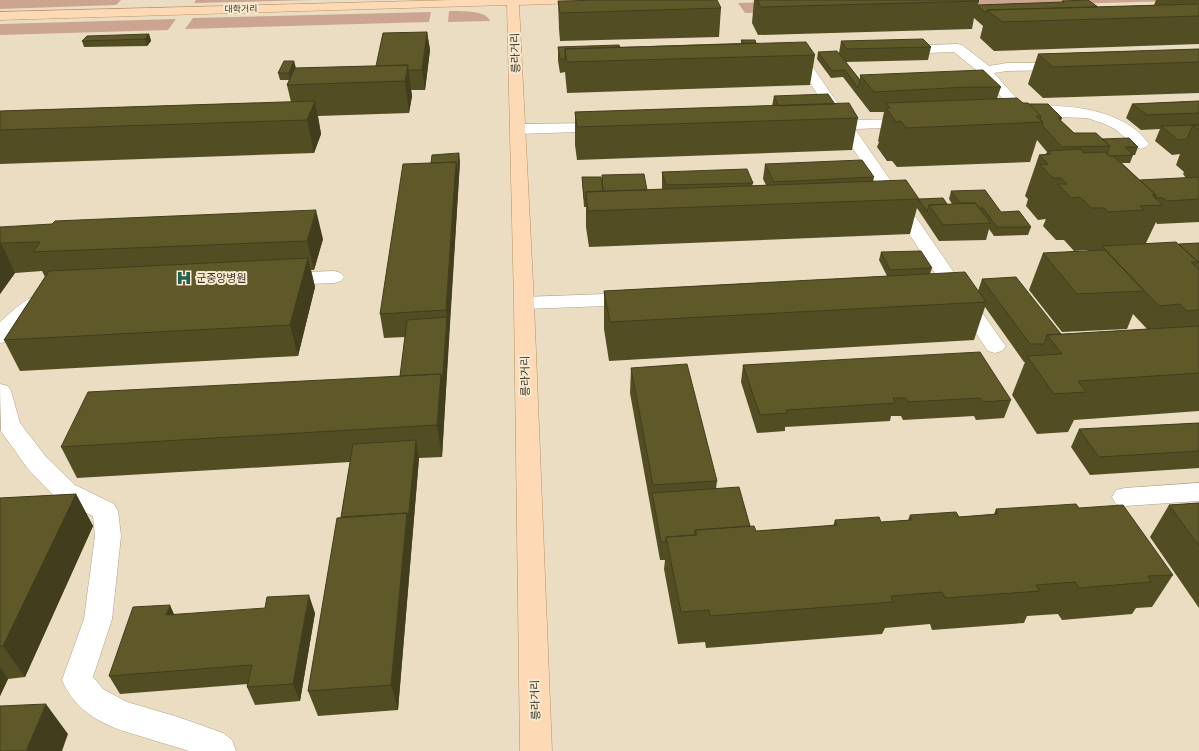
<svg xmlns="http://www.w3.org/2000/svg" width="1199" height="751" font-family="'Varela Round','Noto Sans KR',sans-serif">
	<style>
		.green { fill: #cca591 }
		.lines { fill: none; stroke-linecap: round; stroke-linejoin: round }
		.minor-casing { stroke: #b1a389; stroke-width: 1 }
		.major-casing { stroke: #b99065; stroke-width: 1 }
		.minor { fill: #fff; fill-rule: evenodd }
		.major { fill: #fdd9b5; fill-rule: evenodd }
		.wall { fill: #524d23 }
		.shaded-wall { fill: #423e1d }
		.building { fill: #5f5929; stroke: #423e1d }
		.labels { text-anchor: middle; stroke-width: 4; stroke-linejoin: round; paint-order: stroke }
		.far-street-label { font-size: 9px; fill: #3c362c; stroke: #f8eacf }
		.street-label { font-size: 11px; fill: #3c362c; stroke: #f8eacf }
		.poi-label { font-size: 11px; fill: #3c362c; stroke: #f8eacf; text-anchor: start }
	</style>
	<rect width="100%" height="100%" fill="#ebddc2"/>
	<path class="green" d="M0,0H121L116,5L0,9Z
		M196,0H313L194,3Z
		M848,0H1172L1174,1L745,13L738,3Z
		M449,11C459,11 487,10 490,21L448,22Z
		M431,12L429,22L185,29L193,18Z
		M176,19L168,30L0,35V24Z"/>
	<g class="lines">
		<g class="minor-casing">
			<path id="minor" d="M957,44L962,45L989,66L1007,63H1069L1071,66L1069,69L1064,70L1007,71L994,73L1025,108C1064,102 1125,109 1149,144L1146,147L1141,149L1136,147L1115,129L1105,124L1087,118L1024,116L1008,119L1003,118L1001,115L1003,112L1012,110L1011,108L980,73L954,52L901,54L896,53L895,50L896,47L901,46Z
				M789,57L808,60L849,120L911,119L916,120L918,123L916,126L911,127L855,129L964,287L961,291L954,293L934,291L931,287L934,283L940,281L840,129L828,128L826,125L828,122L834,120L799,66L784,64L782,61L784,58Z
				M605,123L610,125L613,128L610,131L518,134L513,132L510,129L513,126L518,124Z
				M334,271L341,273L344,277L341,281L334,283L283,285L276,283L273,279L276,275L283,273Z
				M47,291L54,293L57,297L54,301L34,312L11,334L7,342L0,343V322C14,309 28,296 47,291Z
				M633,293L640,295L643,299L640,303L633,305L524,309L517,307L514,303L517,299L524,297Z
				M963,293L970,295L1002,341L1006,346L1002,351L995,353L988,351L953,299L956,295Z
				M0,384L8,386L11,391L20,423L46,457L75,485L114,504L118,511L121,536L112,619L93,677L103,689L127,702L178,717L223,733L232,740L236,751H189L120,730C92,719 74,707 62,680L84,619L95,536L93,516L57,499L28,469L1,431Z
				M1199,483V501L1125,506L1116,504L1112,497L1116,490L1125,488Z"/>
		</g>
		<g class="major-casing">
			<path id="major" d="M453,0H583L581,2L577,3L519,5L534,303L552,751H520L514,303L507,5L0,20V12Z"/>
		</g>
		<use href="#minor" class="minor"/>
		<use href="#major" class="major"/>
	</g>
	<path class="wall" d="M754,0H978L979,1L978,5L1062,2V1L1098,7L1154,5L1156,0H1199V44L994,51L980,38L983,26L974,18L972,29L758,35L752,23Z
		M558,1L721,8L719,37L560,41L559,29Z
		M427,32L430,50L425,90H411L412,96L409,113L318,116L321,134L314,153L0,164V111L291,102L287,85L289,80H280L278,73L294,61L295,68L376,66Z
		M149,34L151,41L147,46L84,47L82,41Z
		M741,40L815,55L810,85L567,93L565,72L560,73L558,61V47H620L741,43Z
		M841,41L931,47L928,60L846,62L860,80V75L1001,87L997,98L1029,104L1062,118L1061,121L1074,133L1102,139L1138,147L1135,155H1133L1130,163H1122L1140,180L1186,178L1183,174L1184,172L1176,165L1180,154L1172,155L1155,141L1160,129L1141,130L1126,118L1132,104L1199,101V222L1157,224L1156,222L1146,243L1179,244L1199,243V411L1074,420L1068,432L1037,434L1012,395L1025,362H1024L985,307L974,340L609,361L604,329V291L887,276L879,260L881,252L932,268L930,274L978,291L982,279L1061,334L1147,329L1133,314L1127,329L1062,332L1029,290L1043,253L1088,251L1087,250L1074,251L1064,240H1056L1043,226L1046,219L1038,220L1026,206L1028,199L1025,196L1039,155L1046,154L1047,152L1037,140L1030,162L897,167L892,161H887L877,147L879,142L878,141L884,112H870L843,77L831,78L817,59L818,52L839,53Z
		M1199,49V93L1043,98L1028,84L1038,54Z
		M774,96L835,104L858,118L852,150L577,160L575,145V112L772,106Z
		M460,161L442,457L419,458L398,710L318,716L308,691L341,517L350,462L77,478L61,447L400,376L405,337L384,338L380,314Z
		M765,164L874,177L873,181L919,199L947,204H952L949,199L951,191L1001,212L1031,227L1028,235L994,236L989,229L986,240L939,241L917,208L910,234L589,247L586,227V207H584L582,177L602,183V175L647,190L662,189V172L753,183L752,186L766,185L763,179Z
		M0,227L323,239L314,270H311L315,287L298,356L20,371L4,340L45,277L42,271L15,273L0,294Z
		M743,365L1011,400L1004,418L976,420L974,416L903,420L901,416H891L890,421L785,427V431L757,433L741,382Z
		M631,368L717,481L716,489L750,526L756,531L833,526L835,520L881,522L908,520L910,515L959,517L994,514L996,509L1079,508L1173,575L1152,607L1136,608L1132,614L1062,620L1058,614L1027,616L1024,623L932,630L930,624L885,628L882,634L706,648L705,642L678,644L664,569L665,560H660L630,393Z
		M1199,423V468L1090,475L1071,447L1079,429Z
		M76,494L93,526L25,677L8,679L0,696V498Z
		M1199,503V608L1150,537L1169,505Z
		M315,613L300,701L255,705L247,687L248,684L120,694L109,676L174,614Z"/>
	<path class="shaded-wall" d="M427,32L430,50L425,90L422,70Z
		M149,34L151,41L147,46L145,39Z
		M294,61L296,68L290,80L289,73Z
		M408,65L412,96L409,113L405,81Z
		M315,101L321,134L314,153L307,120Z
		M459,153L460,161L449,335L446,310L456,162Z
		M316,210L323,239L314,270L307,241Z
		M1,243L15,273L0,294V245Z
		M308,258L315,287L298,356L290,325Z
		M447,317L449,335L445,405L442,387Z
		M441,374L445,405L442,457L437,425Z
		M416,440L419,458L398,710L391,685L407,513Z
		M76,494L93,526L25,677L3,646Z
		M309,595L315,613L300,701L293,684Z
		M170,605L178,623L166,615Z
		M0,667L8,679L0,696Z
		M46,704L68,734L62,751H26Z"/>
	<path class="building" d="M606,0H717L721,8L560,13L558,1Z
		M757,0H978L979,1L761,7Z
		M1088,0L1098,7L987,10L986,13L978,6V5L1064,2L1062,1Z
		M1199,4V16L1002,22L987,10Z
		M427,32L422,70H408V65L376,66L383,33Z
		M149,34L145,39L82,41L87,36Z
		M923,39L931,47L847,49L841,41Z
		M741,40H755L756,43H743Z
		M806,42L815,55L567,62L565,49Z
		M619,45L620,47L565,49V59H560L558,47Z
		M1199,49V62L1053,67L1038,54Z
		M837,51L860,80L858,88L845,70L832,71L818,52Z
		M284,61H294L289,73H278Z
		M408,65L405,81L287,85L295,68Z
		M983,70L1001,87H968L874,92L860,75Z
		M828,94L835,104L779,106L774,96Z
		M1017,98L1023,103H1028L1041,116H1036L1043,122L906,128L901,121L896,122L886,108H890L886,103Z
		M315,101L307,120L0,130V111Z
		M1199,101V113L1147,115L1132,104Z
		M849,103L858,118L577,127L575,112Z
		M1029,104H1048L1062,118H1058L1074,133H1096L1110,146L1062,147L1042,125L1043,122L1040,120L1041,116Z
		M1193,125H1199V130Z
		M1193,125L1187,139L1178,140L1161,126L1199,125Z
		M1129,138L1138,147H1125L1133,155L1110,156L1107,153L1110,146L1102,139Z
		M1080,149L1084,153L1105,152L1109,156H1113L1156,195H1152L1163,205L1140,206L1144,210L1108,212L1104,208H1091L1080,197L1071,198L1058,184H1067L1061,178H1053L1040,165L1048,164L1039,155L1051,154L1048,151Z
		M459,153L457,176L456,162L431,163L432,155Z
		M862,160L874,177L774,182L765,164Z
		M456,162L446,310L380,314L403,164Z
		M747,169L753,183L666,185L662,172Z
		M644,174L647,190L603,191L602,175Z
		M582,177H601L603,191L586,192V199H584Z
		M1199,177V199L1167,201L1163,198H1155L1156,195L1140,180Z
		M906,180L919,199L588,211L586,192Z
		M985,190L1001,212L1019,211L1031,227H997L983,208H979L975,203H960L951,191Z
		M943,198L947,204L929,205L927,212L919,200V199Z
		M975,203L991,223L943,225L929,205Z
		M316,210L307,241L33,252L40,242L1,243L0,245V227L52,224L55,221Z
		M1176,242L1198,262H1191L1199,270V310L1186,311L1180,304L1159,306L1102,246Z
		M1199,243V270L1195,266L1198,262L1179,244Z
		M1105,250L1144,291L1077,294L1043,253Z
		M921,251L932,268L890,270L881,252Z
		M308,258L290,325L4,340L49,271Z
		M965,272L986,302L610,322L604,291Z
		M1016,277L1061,334L1047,335L1044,344H1030L982,279Z
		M447,317L442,387L441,374L400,376L407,320Z
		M1199,326V373L1078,381L1086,392L1054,394L1027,356L1062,354L1047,335Z
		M980,352L1011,400L983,402L980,398L908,402L906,398H893L895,403L786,410L788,413L760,415L743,365Z
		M687,364L717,481L653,485L631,368Z
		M441,374L437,425L61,447L88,392Z
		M1199,423V451L1099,457L1079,429Z
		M416,440L408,521L407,513L341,517L353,444Z
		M739,487L750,526L695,530V535L666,537V542H661L652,493Z
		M76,494L3,646H0V498Z
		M1199,503V546L1169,505Z
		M1076,504L1079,508L1123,505L1173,575L1148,576L1151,582L1079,588L1075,582L1036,585L1040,591L945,598L942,592L891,596L893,602L710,616L709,610L681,612L666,537L697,535L695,530L754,526L756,531L837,525L835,520L879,517L881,522L912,520L910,515L956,512L959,517L998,514L996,509Z
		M407,513L391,685L308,691L337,518Z
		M309,595L293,684L247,687L252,665L109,676L133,607L170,605L166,615L265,608L267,597Z
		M46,704L26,751H0V706Z"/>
	<defs>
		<g id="hospital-bare" transform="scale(1.2)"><path d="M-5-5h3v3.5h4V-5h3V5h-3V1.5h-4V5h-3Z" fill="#206353" stroke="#f8eacf" stroke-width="2.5" paint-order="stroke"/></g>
	</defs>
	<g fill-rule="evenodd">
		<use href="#hospital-bare" x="184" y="278"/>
	</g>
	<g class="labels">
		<g class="far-street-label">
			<text transform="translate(241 9) rotate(-1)" y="3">대학거리</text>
		</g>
		<g class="street-label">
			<text transform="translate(515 53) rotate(-92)" y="4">릉라거리</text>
			<text transform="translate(525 376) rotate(-91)" y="4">릉라거리</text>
			<text transform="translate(535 700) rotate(-92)" y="4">릉라거리</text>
		</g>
		<g class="poi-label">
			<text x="196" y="282">군중앙병원</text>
		</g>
	</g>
</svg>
